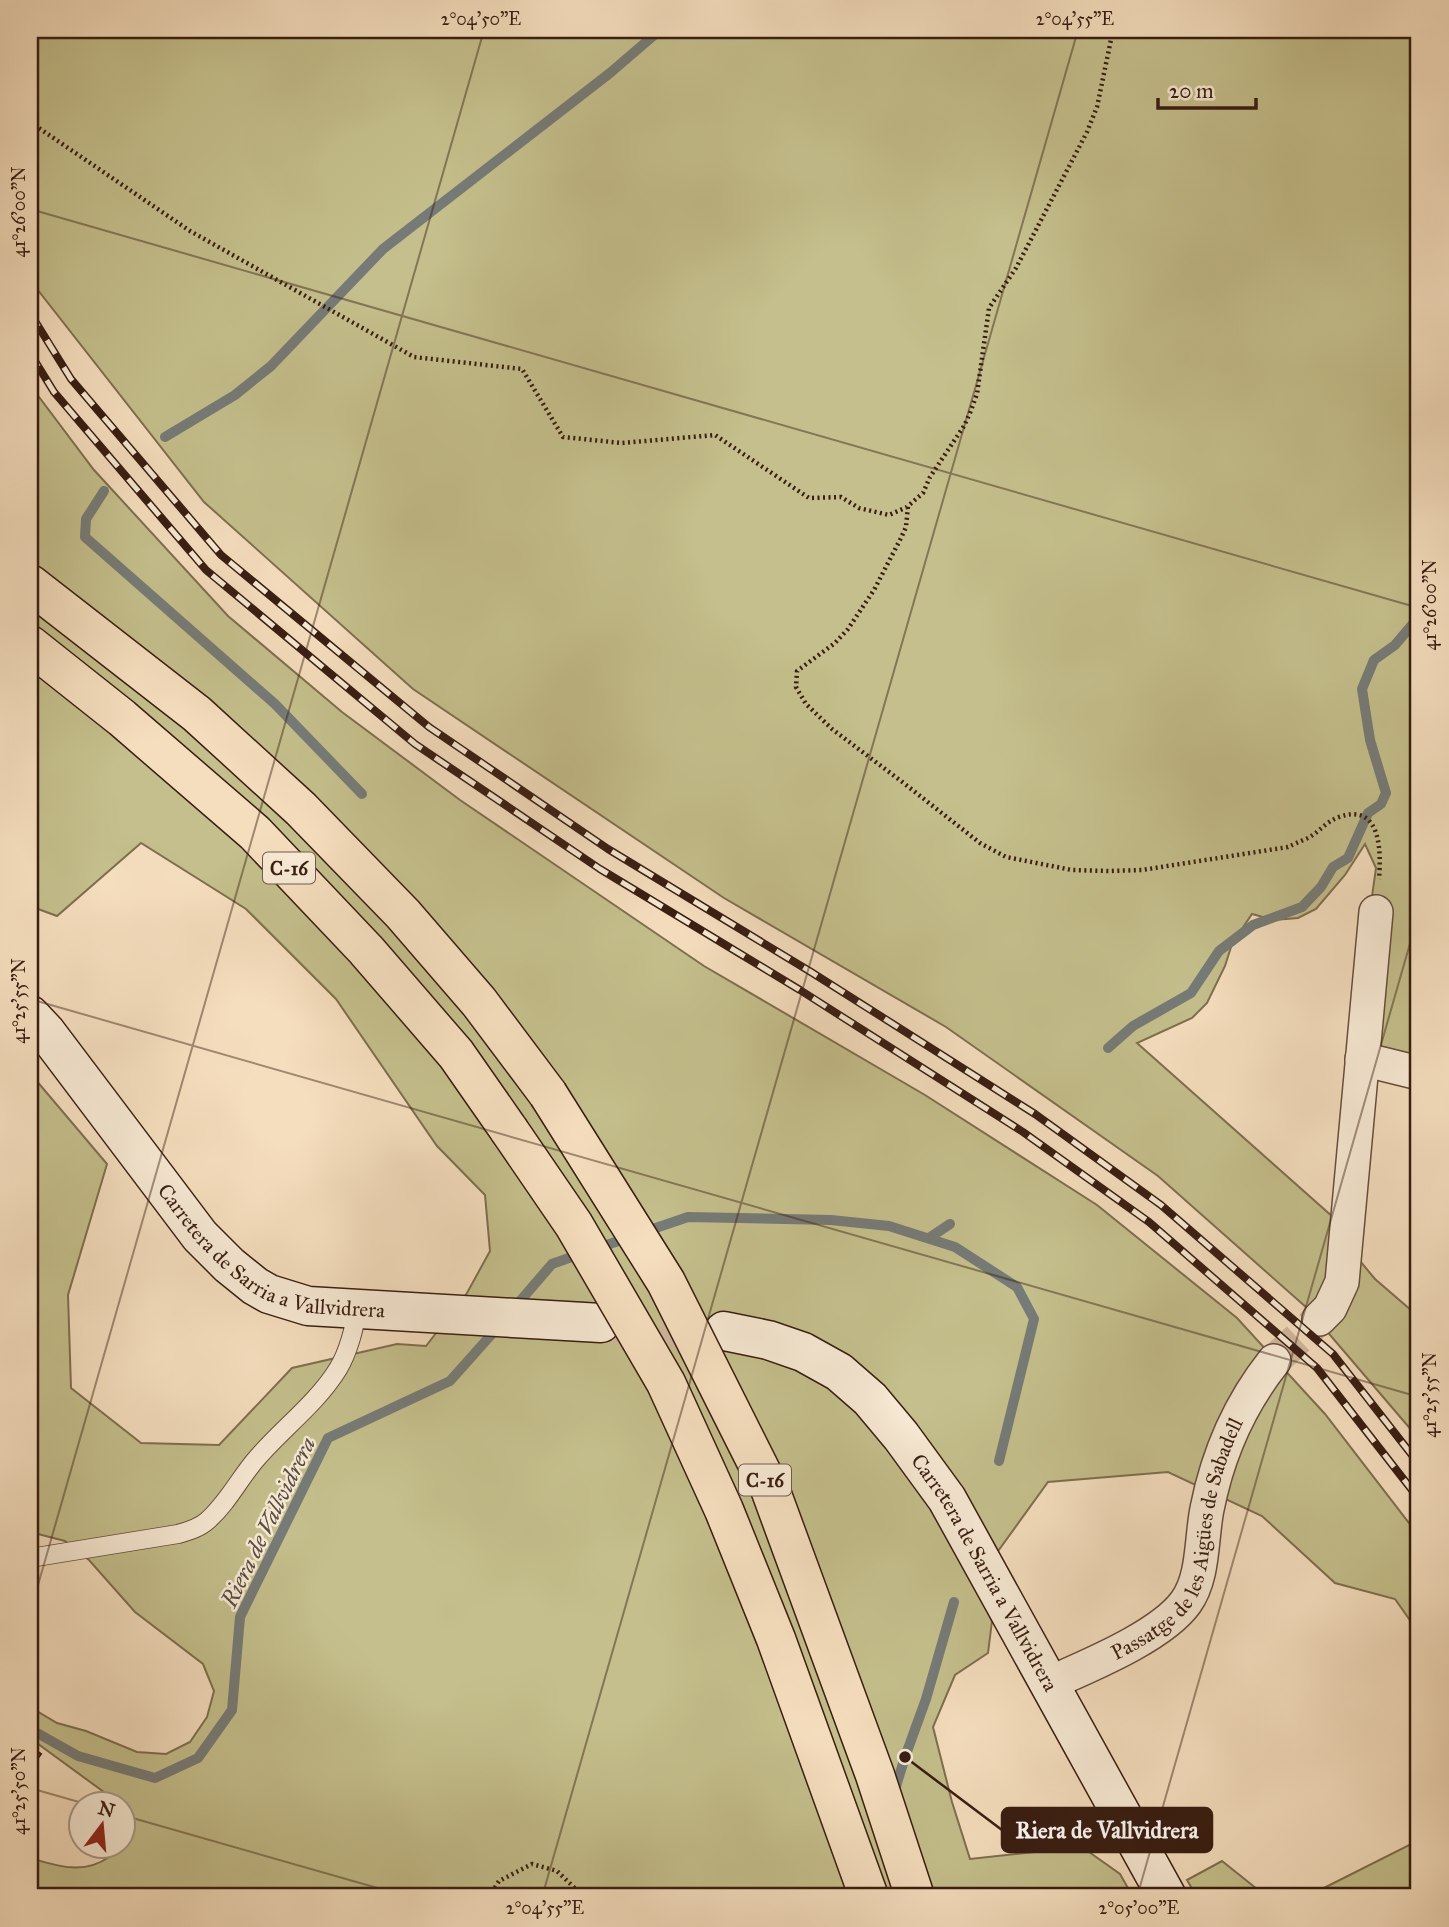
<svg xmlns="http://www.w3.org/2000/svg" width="1449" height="1927" font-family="'IM FELL Great Primer',serif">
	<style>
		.green { fill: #c4bf8c; stroke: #7e6e4f; stroke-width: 2 }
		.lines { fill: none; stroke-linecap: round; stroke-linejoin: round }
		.stream { stroke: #767b77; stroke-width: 10 }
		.building { fill: #dd907f; stroke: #381d12; stroke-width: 2 }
		.street-tunnel { stroke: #cfb79c; stroke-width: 33; stroke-dasharray: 33 17; stroke-linecap: butt }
		.secondary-tunnel { stroke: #cfb79c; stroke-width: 38; stroke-dasharray: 38 19; stroke-linecap: butt }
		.lane-casing { stroke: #674d3d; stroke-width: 20 }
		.street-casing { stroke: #674d3d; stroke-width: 36 }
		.secondary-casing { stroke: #381d12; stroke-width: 41 }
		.highway-casing { stroke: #381d12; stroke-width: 41 }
		.path { stroke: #381d12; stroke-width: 4.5; stroke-dasharray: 2 3.5; stroke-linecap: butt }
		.lane { stroke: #f8ead5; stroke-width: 18 }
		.street { stroke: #f8ead5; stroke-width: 33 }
		.secondary { stroke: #f8ead5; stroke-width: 38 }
		.highway { stroke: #f5debe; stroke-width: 38 }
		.rail-casing { stroke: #381d12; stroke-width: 8 }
		.rail { stroke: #f8ead5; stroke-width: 5; stroke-dasharray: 16; stroke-linecap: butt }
		.highway-bridge-casing { stroke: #381d12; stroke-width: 41; stroke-linecap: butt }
		.highway-bridge { stroke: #f5debe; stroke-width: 38 }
		.ticks { fill: none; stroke: #381d12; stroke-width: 2; stroke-opacity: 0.45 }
		.labels { text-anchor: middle; stroke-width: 5; stroke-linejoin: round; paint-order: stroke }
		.shield { fill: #f8ead5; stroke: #725a4c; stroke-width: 2 }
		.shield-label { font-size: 19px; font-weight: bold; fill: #381d12 }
		.street-label { font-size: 21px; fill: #381d12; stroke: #f8ead5 }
		.water-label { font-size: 23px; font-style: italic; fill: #574c45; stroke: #f8ead5 }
		.leader { fill: none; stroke: #381d12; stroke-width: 2.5 }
		.callout-dot { fill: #381d12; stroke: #f8ead5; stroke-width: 2.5 }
		.callout { fill: #381d12; stroke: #381d12; stroke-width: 2.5 }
		.callout-label { font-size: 23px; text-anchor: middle; font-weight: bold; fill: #fff }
		.neatline { fill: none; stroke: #381d12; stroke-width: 2.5 }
		.ticks-label { font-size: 18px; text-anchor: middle; fill: #381d12 }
	</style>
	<rect width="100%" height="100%" fill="#f5debe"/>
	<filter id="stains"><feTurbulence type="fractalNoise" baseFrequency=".00286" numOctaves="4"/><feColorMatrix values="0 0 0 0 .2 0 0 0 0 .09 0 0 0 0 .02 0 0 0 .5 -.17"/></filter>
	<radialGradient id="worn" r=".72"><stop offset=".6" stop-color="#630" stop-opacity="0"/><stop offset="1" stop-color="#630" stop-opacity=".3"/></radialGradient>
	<path class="green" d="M30,30H1419V1057L1352,1039L1376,868L1365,844L1345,875L1316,909L1298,918L1274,920L1252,914L1232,944L1225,966L1207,1003L1192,1018L1137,1043L1334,1218L1360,1261L1375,1279L1419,1317V1439L1307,1308L1158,1176L946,1027L724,898L413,689L204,502L30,280Z
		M30,385L94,470L228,616L342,712L460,800L704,966L925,1095L1097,1205L1237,1318L1325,1414L1419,1536V1633L1395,1599L1335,1583L1262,1516L1168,1472L1048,1482L975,1583L992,1621L988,1653L955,1675L933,1727L952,1802L970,1859L1082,1847L1120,1874L1133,1897H30V1858C57,1866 84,1875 109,1857C117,1852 124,1846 126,1837C128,1826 123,1816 122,1804H117L112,1798L30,1738V1707L57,1723L86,1731L137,1752L166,1754L190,1742L207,1717L214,1691L203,1664L135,1612L89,1560L65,1541L38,1534H30V1073L107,1164L68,1295L71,1388L141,1443L219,1445L292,1368L397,1344L426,1346L467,1293L490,1251L485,1195L437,1146L336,999L246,909L141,843L57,916L30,906Z
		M1419,1840V1897H1306Z
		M1222,1861L1267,1897H1197L1187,1880Z"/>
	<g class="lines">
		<path class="stream" d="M165,437L235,395L271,366L383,249L610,73L660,30
			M104,491L86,519L85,537L275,704L362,794
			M1108,1048L1133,1026L1191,993L1219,951L1253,925L1302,907L1321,887L1333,867L1348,858L1368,813L1381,804L1386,793L1370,740L1362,689L1374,660L1395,645L1417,619L1419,605
			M644,1232L688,1217L831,1220L889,1226L955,1247L1017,1287L1034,1319L999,1461
			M929,1238L950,1224
			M598,1248L630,1237
			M515,1307L552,1264L580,1254
			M30,1729L78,1756L155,1778L198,1758L232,1710L240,1617L328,1438L450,1381L499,1326
			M894,1793L905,1757L926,1699L954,1602"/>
	</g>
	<path class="building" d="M30,1746L41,1754L30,1769Z"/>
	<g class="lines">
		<path class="street-tunnel" d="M1274,1361L1319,1319"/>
		<path class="secondary-tunnel" d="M604,1323L719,1331"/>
		<g class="lane-casing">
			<path id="lane" d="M30,1558L178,1534C189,1531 199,1528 207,1521C228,1503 240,1477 258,1457C283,1428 317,1403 338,1369C349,1351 354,1328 358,1308"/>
		</g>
		<g class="street-casing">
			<g id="street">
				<path d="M1362,1059L1419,1073"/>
				<path d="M1319,1319L1330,1308L1342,1282L1376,912"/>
				<path id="s1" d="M1050,1683C1088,1666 1162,1636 1186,1602C1204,1577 1201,1539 1207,1509C1218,1453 1239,1405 1274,1361"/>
			</g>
		</g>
		<g class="secondary-casing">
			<g id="secondary">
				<path id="s2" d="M30,1015L46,1032L200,1236L229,1265L255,1286L269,1294L308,1306L601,1323"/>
				<path id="s3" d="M724,1331L768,1340L803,1352L839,1372L870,1399L901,1436L947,1499L1167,1897"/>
			</g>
		</g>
		<g class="highway-casing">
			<path id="highway" d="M30,584L197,714L301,809L403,914L479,1002L548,1094
				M30,645L122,718L255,833L366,950L456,1054L509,1130"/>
		</g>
		<path class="path" d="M1113,30L1097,107L1087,132L1016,268L989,308L977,394L970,413L964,426L930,477L923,493L908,506L906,527L901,538L874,590L848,629L835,643L797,671L796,687L806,704L832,729L901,781L980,843L1006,857L1072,870L1109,871L1142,870L1288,847C1294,844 1301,841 1308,838C1319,832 1327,821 1339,817C1382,802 1381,853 1379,879
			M30,122L190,231L414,357L522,369L563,437L622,443L715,435L809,498L841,497L859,508L889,515L907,507
			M489,1897L499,1881L532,1864L557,1871L584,1897"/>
		<use href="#lane" class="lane"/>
		<use href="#street" class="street"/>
		<use href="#secondary" class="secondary"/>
		<use href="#highway" class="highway"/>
		<g class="rail-casing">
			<path id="rail" d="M30,313L71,379L221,555L429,727L608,849L811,972L1035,1114L1161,1205L1333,1354L1419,1464
				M30,353L54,392L206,570L415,744L600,869L800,990L1023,1132L1149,1222L1317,1368L1419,1499"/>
		</g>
		<use href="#rail" class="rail"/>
		<g class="highway-bridge-casing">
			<path id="highway-bridge" d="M548,1094L666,1282L770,1489L875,1775L915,1897
				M509,1130L574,1225L666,1383L724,1510L776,1639L869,1897"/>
		</g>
		<use href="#highway-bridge" class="highway-bridge"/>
	</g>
	<path class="ticks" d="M30,209L1419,608M30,999L1419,1397M30,1613L484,30M30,1788L86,1804M122,1815L409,1897M542,1897L1078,30M1137,1897L1419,912"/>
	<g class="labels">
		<g class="shield">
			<rect x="263" y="852.5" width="52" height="31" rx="5"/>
			<rect x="739" y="1464.5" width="52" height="31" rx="5"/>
		</g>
		<g class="shield-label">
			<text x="289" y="875">C-16</text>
			<text x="765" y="1487">C-16</text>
		</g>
		<g class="street-label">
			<text dy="7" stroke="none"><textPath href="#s2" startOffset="352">Carretera de Sarria a Vallvidrera</textPath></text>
			<text dy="7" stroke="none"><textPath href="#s1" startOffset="210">Passatge de les Aigües de Sabadell</textPath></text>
			<text dy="7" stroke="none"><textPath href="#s3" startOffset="373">Carretera de Sarria a Vallvidrera</textPath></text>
		</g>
		<g class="water-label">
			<text transform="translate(268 1522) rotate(-64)" y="8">Riera de Vallvidrera</text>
		</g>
	</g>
	<path class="leader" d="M905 1757L1002 1830"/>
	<circle class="callout-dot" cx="905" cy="1757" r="7"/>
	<rect class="callout" x="1002" y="1808" width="210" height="44" rx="7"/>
	<g class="callout-label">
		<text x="1107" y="1838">Riera de Vallvidrera</text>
	</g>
	<rect width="1449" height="1927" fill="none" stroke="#f5debe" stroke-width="77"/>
	<g transform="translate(102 1825) rotate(16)"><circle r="33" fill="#f8ead5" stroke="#ab9887" stroke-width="2"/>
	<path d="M0-5L12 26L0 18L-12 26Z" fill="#8f2418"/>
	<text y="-10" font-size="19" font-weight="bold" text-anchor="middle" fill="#381d12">N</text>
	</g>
	<path d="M1158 98v10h98v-10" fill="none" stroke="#381d12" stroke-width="3.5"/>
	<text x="1169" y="98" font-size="21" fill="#381d12" stroke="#f8ead5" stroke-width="5" paint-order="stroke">20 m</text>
	<rect x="38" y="38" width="1372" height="1850" class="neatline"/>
	<g class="ticks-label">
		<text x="481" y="25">2°04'50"E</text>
		<text x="1075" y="25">2°04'55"E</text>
		<text transform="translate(19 212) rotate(-90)" y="6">41°26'00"N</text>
		<text transform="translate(1430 605) rotate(-90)" y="6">41°26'00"N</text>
		<text transform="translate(19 1001) rotate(-90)" y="6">41°25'55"N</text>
		<text transform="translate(1430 1395) rotate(-90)" y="6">41°25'55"N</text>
		<text transform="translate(19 1791) rotate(-90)" y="6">41°25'50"N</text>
		<text x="545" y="1914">2°04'55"E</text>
		<text x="1139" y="1914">2°05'00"E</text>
	</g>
	<rect width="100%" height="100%" filter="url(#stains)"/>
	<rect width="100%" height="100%" fill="url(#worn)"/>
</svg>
